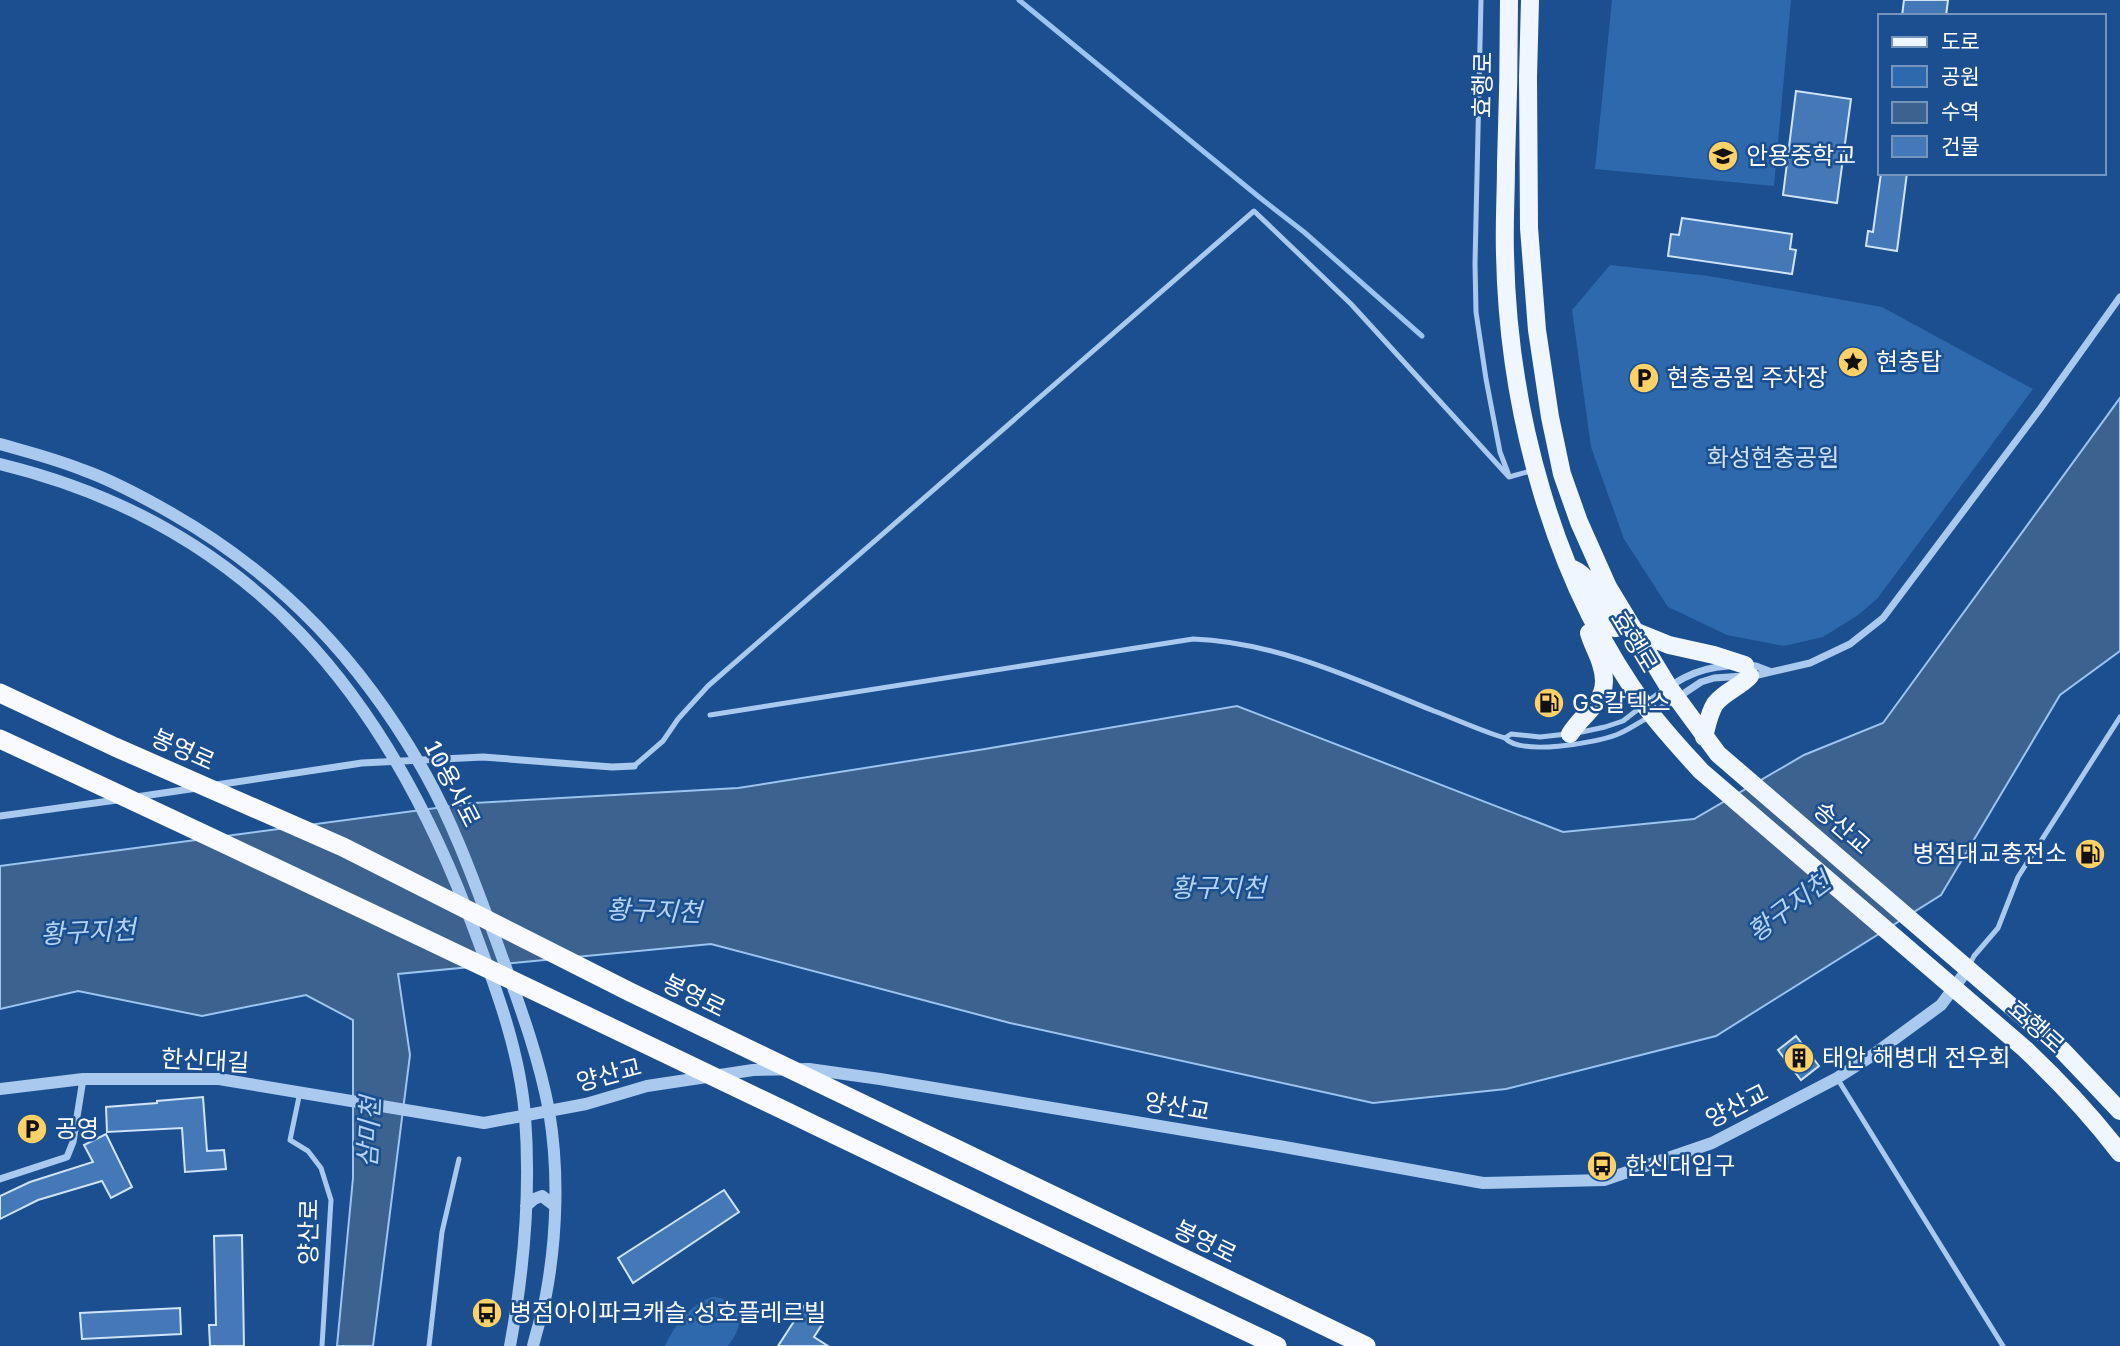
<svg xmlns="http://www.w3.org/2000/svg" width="2120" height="1346" font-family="'Golos Text','Noto Sans KR',sans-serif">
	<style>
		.green { fill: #2e69ad }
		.water { fill: #3c6290; stroke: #9cc4f0; stroke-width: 2 }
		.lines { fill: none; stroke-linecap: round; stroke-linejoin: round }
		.stream { stroke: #9cc4f0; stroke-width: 5 }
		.building { fill: #4478b7; stroke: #cfe3fa; stroke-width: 2 }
		.service { stroke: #a9c9ee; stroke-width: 5 }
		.minor { stroke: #a9c9ee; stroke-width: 7 }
		.tertiary { stroke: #a9c9ee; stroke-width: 12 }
		.primary { stroke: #f0f6ff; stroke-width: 18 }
		.trunk { stroke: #f8faff; stroke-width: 19 }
		.labels { text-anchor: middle; stroke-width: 5; stroke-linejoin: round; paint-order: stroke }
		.street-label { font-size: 24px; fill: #fff; stroke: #1b4f8f }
		.poi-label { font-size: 24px; fill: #fff; stroke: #1b4f8f; text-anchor: start }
		.park-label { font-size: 24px; fill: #cfe3fa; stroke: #1b4f8f }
		.water-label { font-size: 26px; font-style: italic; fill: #b5d3f5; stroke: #1b4f8f }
	</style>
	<rect width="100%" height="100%" fill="#1b4f8f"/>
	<path class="green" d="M1612,0H1791L1774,186L1595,169Z
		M1610,265L1709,276L1882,307L2033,389L1877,599L1858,615L1823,637L1784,646L1727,635L1668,607L1624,539L1591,447L1572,310Z
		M712,1297C730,1297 745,1313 737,1331C735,1337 731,1341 728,1346H665C673,1327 692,1303 712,1297Z"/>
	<path class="water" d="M2120,398V651L2060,695L1941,895L1716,1036L1506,1089L1373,1103L1010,1023L711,944L398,974L410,1055L373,1346H337L353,1178V1020L306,995L202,1016L78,991L0,1009V866L474,803L738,788L985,749L1237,706L1563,832L1694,819L1804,755L1883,723Z"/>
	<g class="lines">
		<path class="stream" d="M1019,0L1259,197L1304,232L1422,336"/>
	</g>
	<path class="building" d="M1904,0H1948L1946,16H1902Z
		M1796,91L1851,99L1837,203L1783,195Z
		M1881,173H1907L1897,251L1866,246L1868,231L1873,232Z
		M1682,218L1792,234L1790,249L1796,250L1792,274L1668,256L1671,234L1679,235Z
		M1796,1036L1819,1066L1801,1080L1778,1050Z
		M203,1097L207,1151L224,1150L226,1169L185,1172L182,1128L107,1132L106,1107L157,1103V1101Z
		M106,1134L132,1187L111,1198L102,1181L38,1200L0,1219V1196L30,1182L93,1162L84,1145Z
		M724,1190L739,1212L633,1283L618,1258Z
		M242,1235L244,1346H210L209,1325H216L214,1236Z
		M804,1306L818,1315L815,1318L823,1323L814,1337L828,1346H778Z
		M180,1308L181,1334L82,1339L80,1313Z"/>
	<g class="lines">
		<path class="service" d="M1481,0L1475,264L1476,312L1486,379L1500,452L1508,473
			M710,715L1193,639C1277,642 1357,680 1434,711C1458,720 1481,731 1505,738C1521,756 1594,743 1616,735C1627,731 1638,723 1649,717
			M1577,733L1605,727L1623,721L1641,707
			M1505,738L1511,734L1540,737L1567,734
			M634,766L663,741L678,719L708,686L1254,211L1351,304L1509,477L1534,470
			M1970,964L1974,956L1998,928L2018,877L2120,717
			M1837,1078L2003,1346
			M300,1092L290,1140L308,1151L321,1168L331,1200L322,1346
			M429,1346L442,1232L459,1159"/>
		<path class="minor" d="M1744,665L1756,666L1769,671
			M1646,704C1673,683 1693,668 1728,666
			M1653,714L1701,682L1714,678L1758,675L1810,663L1850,644L1883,618L2040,409L2120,297
			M216,785L362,763L483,757L612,767L634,766
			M136,797L197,788
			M0,816L117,800
			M0,1179L67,1157L73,1142L83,1079"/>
		<path class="tertiary" d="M0,444C28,452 56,459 83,470C114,481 143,497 171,513C283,577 363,663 426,775C455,827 475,884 496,940C516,996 538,1052 549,1111C559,1170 557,1236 546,1295C543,1312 537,1329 533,1346
			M0,464C252,525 389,697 475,932C497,991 520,1053 525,1116C531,1194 524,1270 510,1346
			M0,1089L83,1079H219L484,1123L586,1104L647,1086L753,1070L809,1069L880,1079L1279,1146L1483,1183L1604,1180L1712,1143L1837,1078L1870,1057L1941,1005L1967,970
			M526,1206L534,1199L542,1196L555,1206"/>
		<path class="primary" d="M1509,0C1509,55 1508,109 1506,164C1506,194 1504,224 1505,254C1508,409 1553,581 1646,707C1663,730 1682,750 1701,771L2025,1049C2060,1082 2091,1115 2120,1153
			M1530,0L1528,77L1529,228L1537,330L1550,417L1562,474L1579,522L1608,587L1668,686L1718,754L2062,1050L2120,1111
			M1573,569C1594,578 1601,607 1612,626L1615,628L1621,627L1623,624L1624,616
			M1632,630L1669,645L1714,655L1745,665
			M1570,734C1587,707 1613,701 1601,664C1598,653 1592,644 1589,633
			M1704,737C1707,726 1709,713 1715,704C1724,692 1740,687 1750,676"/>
		<path class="trunk" d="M0,693L115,747L343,847L630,992L1366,1346
			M0,739C428,937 851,1144 1277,1346"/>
	</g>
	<defs>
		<g id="school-disc" transform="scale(1.575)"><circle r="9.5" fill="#ffd166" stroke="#1b4f8f"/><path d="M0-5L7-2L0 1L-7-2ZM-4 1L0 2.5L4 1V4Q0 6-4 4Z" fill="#111"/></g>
		<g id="sight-disc" transform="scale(1.575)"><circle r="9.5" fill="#ffd166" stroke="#1b4f8f"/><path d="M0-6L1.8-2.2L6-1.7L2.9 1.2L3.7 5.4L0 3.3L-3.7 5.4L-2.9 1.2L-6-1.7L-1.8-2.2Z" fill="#111"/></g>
		<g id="parking-disc" transform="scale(1.575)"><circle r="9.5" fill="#ffd166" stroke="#1b4f8f"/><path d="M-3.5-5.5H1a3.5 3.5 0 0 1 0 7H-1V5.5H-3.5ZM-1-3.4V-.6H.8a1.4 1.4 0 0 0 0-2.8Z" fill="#111"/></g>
		<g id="fuel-disc" transform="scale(1.575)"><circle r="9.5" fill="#ffd166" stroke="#1b4f8f"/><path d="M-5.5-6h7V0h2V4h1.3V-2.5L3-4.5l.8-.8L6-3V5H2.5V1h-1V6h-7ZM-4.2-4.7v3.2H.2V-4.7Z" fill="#111"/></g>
		<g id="building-disc" transform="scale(1.575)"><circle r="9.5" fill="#ffd166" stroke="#1b4f8f"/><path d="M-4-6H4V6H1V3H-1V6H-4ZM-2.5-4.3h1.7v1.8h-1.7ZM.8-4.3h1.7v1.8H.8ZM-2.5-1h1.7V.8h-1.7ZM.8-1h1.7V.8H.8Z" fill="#111"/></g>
		<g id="bus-disc" transform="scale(1.575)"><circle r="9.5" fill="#ffd166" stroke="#1b4f8f"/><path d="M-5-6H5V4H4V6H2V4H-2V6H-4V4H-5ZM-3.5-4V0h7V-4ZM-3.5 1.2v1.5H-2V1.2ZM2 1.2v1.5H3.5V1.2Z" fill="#111"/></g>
	</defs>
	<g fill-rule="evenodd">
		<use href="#school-disc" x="1723" y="156"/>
		<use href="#sight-disc" x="1853" y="362"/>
		<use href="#parking-disc" x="1644" y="378"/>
		<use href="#fuel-disc" x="1549" y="703"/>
		<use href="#fuel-disc" x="2090" y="854"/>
		<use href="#building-disc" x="1799" y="1058"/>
		<use href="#parking-disc" x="32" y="1129"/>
		<use href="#bus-disc" x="1602" y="1166"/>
		<use href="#bus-disc" x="487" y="1313"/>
	</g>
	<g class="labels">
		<g class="street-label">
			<text transform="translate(1483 85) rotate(-89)" y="8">효행로</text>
			<text transform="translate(1634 642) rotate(59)" y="8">효행로</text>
			<text transform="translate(183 750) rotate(24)" y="8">봉영로</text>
			<text transform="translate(452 784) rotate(63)" y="8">10용사로</text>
			<text transform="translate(1842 828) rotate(41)" y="8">송산교</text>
			<text transform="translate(694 996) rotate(26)" y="8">봉영로</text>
			<text transform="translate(2036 1027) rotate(42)" y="8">효행로</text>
			<text transform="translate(205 1061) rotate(3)" y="8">한신대길</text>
			<text transform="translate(609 1075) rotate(-15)" y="8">양산교</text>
			<text transform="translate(1737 1106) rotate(-27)" y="8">양산교</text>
			<text transform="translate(1177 1107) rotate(10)" y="8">양산교</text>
			<text transform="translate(309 1232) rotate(-89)" y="8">양산로</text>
			<text transform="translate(1205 1242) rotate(26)" y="8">봉영로</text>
		</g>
		<g class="poi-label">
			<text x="1746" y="164">안용중학교</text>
			<text x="1876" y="370">현충탑</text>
			<text x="1667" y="386">현충공원 주차장</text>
			<text x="1572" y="711">GS칼텍스</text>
			<text x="2067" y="862" text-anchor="end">병점대교충전소</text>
			<text x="1822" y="1066">태안 해병대 전우회</text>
			<text x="55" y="1137">공영</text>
			<text x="1625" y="1174">한신대입구</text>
			<text x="510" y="1321">병점아이파크캐슬.성호플레르빌</text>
		</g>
		<g class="park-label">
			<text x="1773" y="466">화성현충공원</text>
		</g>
		<g class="water-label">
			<text x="1218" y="897">황구지천</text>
			<text transform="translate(1789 907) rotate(-37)" y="9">황구지천</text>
			<text transform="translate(654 911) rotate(2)" y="9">황구지천</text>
			<text transform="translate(88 932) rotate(-3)" y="9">황구지천</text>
			<text transform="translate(369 1132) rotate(-87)" y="9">삼미천</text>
		</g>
	</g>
	<rect x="1878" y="14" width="228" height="161" fill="#1b4f8f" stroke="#7695bc" stroke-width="2"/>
	<rect x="1892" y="37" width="35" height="10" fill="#f0f6ff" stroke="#7695bc" stroke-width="2"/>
	<text x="1941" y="49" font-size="21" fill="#ffffff">도로</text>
	<rect x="1892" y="66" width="35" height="21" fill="#2e69ad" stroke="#7695bc" stroke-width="2"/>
	<text x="1941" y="84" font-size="21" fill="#ffffff">공원</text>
	<rect x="1892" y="102" width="35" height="21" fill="#3c6290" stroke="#7695bc" stroke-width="2"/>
	<text x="1941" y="119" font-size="21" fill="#ffffff">수역</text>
	<rect x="1892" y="136" width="35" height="21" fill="#4478b7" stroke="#7695bc" stroke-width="2"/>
	<text x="1941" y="154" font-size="21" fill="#ffffff">건물</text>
</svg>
